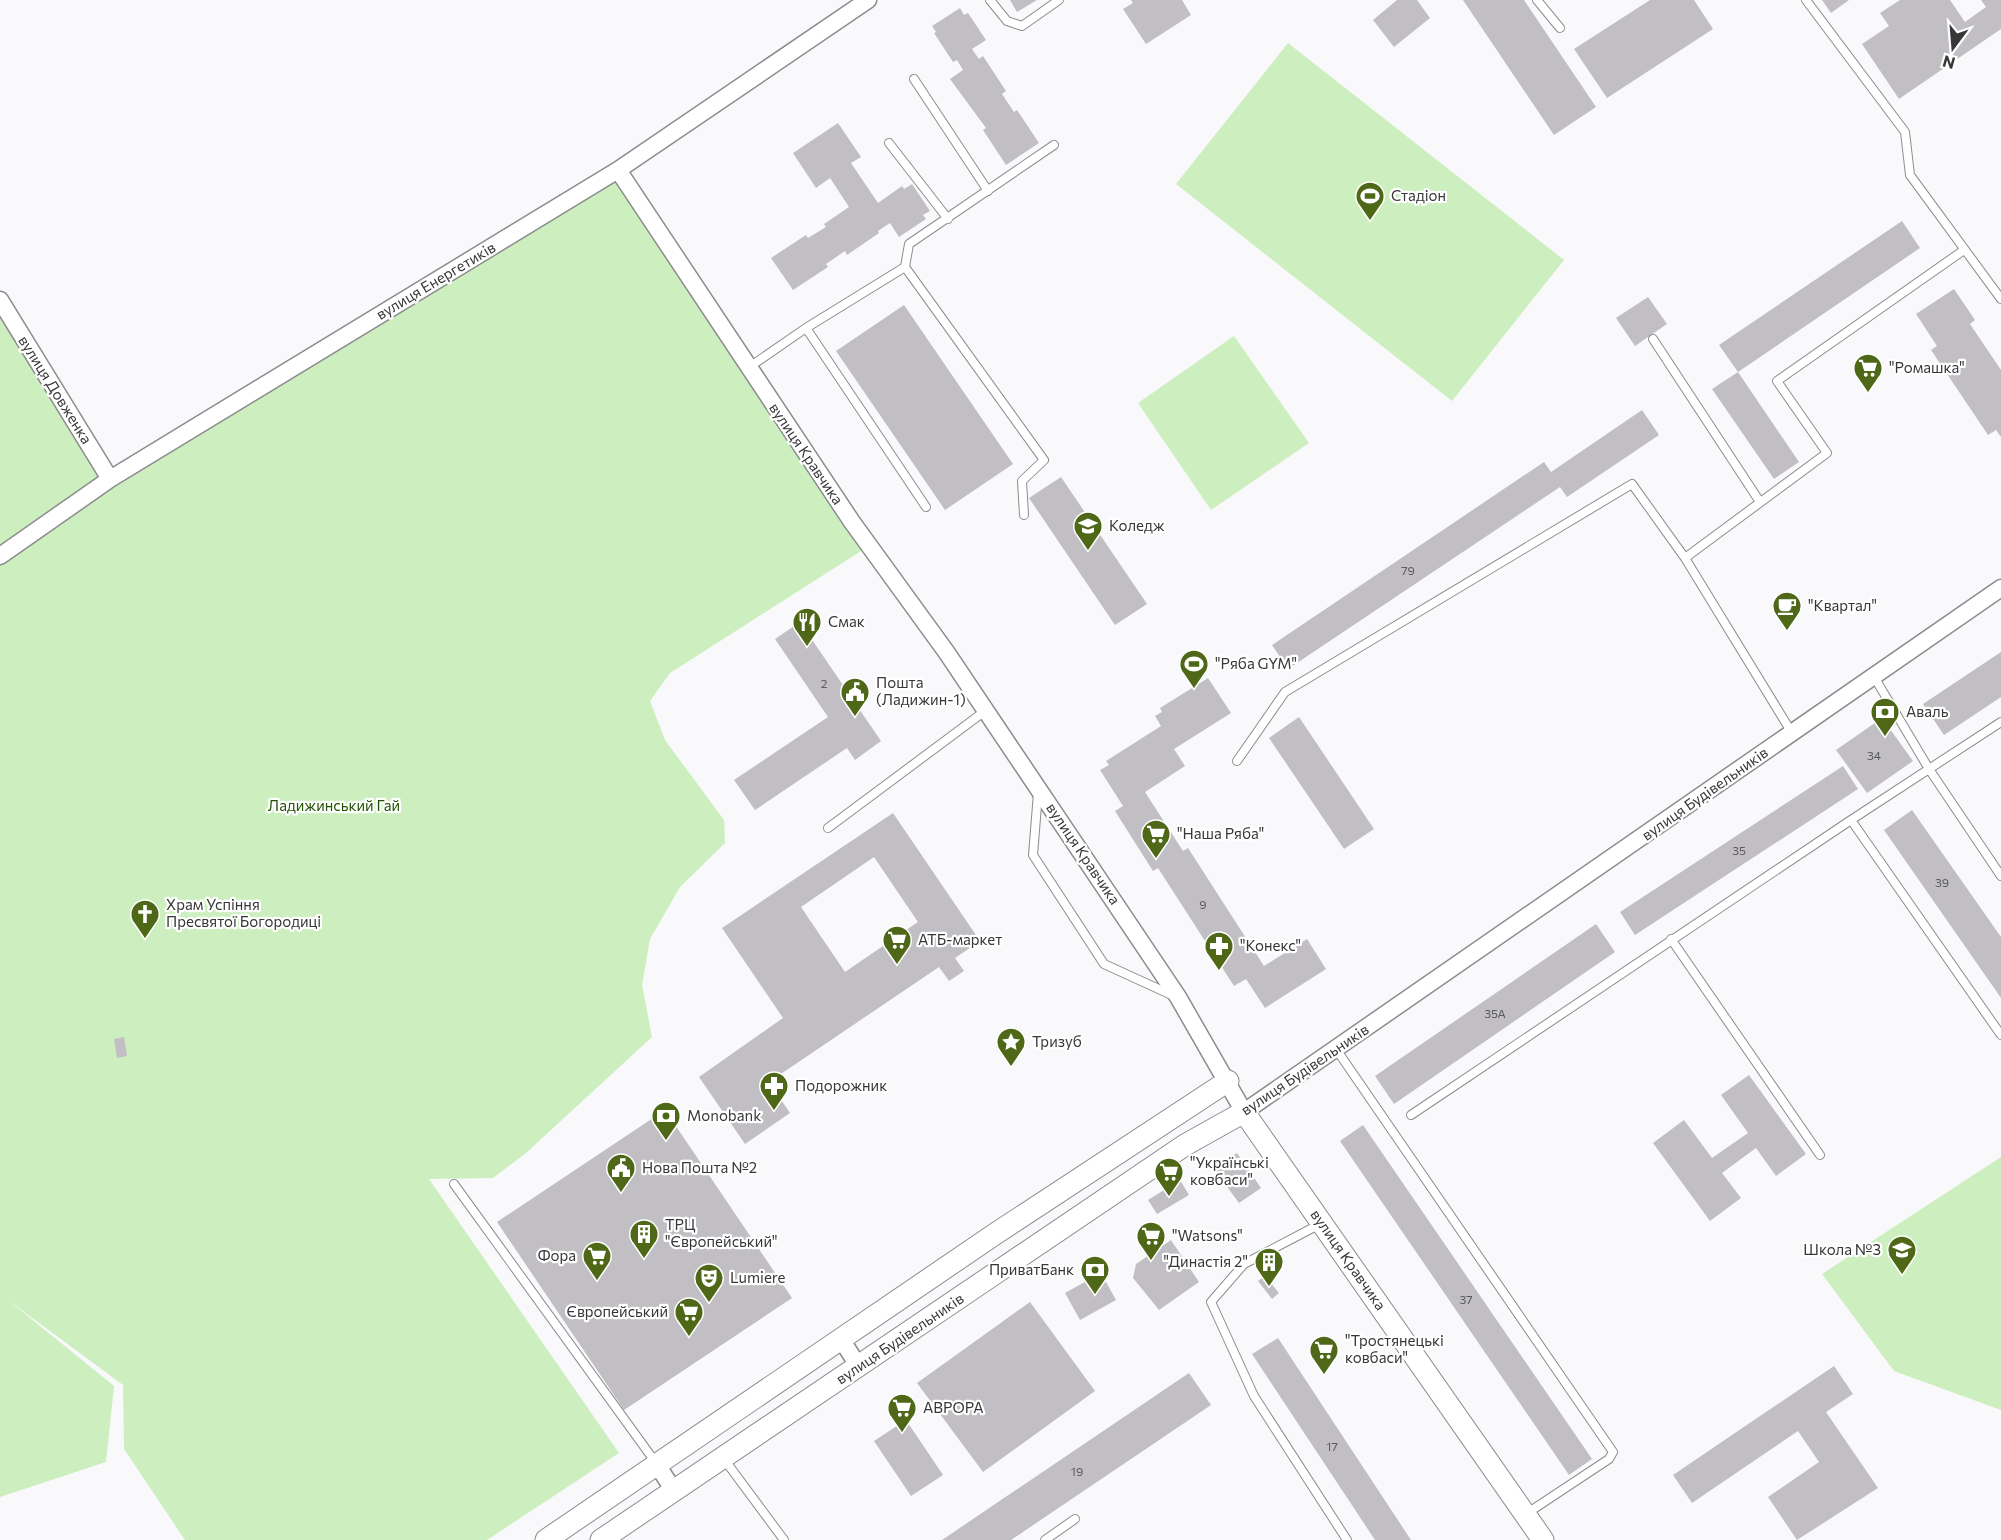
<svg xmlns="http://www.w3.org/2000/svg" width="2001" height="1540" font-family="Commissioner,sans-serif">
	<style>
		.green { fill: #cdefbf }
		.building { fill: #c1bfc3; fill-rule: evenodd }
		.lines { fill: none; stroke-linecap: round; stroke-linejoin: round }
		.service-casing { stroke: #8c8b8e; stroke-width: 10 }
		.minor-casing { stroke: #8c8b8e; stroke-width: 19 }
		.tertiary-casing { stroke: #8c8b8e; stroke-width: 23 }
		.service { stroke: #fff; stroke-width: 8 }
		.minor { stroke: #fff; stroke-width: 16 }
		.tertiary { stroke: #fff; stroke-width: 21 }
		.labels { text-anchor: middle; stroke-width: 4.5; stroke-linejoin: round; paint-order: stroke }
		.number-label { font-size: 12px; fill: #5a595b }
		.poi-label { font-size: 15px; fill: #373738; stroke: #fff; text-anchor: start }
		.street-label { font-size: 15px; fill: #373738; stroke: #fff }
		.park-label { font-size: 15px; fill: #235302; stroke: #fff }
	</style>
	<rect width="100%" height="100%" fill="#f9f8fb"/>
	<path class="green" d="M1288,43L1564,260L1452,401L1176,184Z
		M618,170L869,546L670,673L650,701L665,740L724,820L725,843L680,887L650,939L642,985L652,1037L526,1153L493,1178L429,1179L619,1453L487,1540H185L124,1449L123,1385L8,1300L114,1386L106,1462L0,1497V299L110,478Z
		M1234,336L1309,443L1211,510L1138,403Z
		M2001,1157V1410L1894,1371L1822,1274Z"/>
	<path class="building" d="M1010,0H1037L1017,12Z
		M1131,0H1182L1191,15L1146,44L1123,9L1133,3Z
		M1397,0H1417L1430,18L1394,47L1373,20Z
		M1463,0H1524L1596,107L1554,135Z
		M1650,0H1694L1713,29L1607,98L1574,49Z
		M1822,0H1849L1831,13Z
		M1900,0H1950L1965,22L1986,7L1981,0H2001V29L1899,99L1862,44L1889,26L1880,13Z
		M960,8L964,15L968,13L986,40L972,49L979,59L983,56L1006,91L1002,94L1014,112L1017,110L1039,143L1006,165L983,130L986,128L950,79L963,70L957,60L953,62L934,33L936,32L932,26Z
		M838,123L861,157L851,163L878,203L902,186L904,189L912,184L930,211L923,215L926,219L899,237L890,223L878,231L879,233L847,255L845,251L826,264L828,267L793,290L771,258L806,235L808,238L826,227L824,224L849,207L830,178L816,188L793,153Z
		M1902,221L1920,248L1738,372L1719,345Z
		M1954,289L1975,320L1970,324L2001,370V437L1996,430L1988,435L1931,350L1937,346L1916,314Z
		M1648,297L1667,324L1635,346L1616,318Z
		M904,305L1013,464L945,510L836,351Z
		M1738,372L1799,462L1774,479L1712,389Z
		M1642,410L1659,435L1567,497L1560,487L1288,669L1272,645L1544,462L1551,472Z
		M1061,477L1147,604L1115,625L1029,498Z
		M800,622L881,741L855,760L847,748L755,810L734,780L828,717L775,639Z
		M2001,652V697L1944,735L1923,704Z
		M1208,678L1231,713L1174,749L1185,766L1145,792L1183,851L1188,848L1264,966L1307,939L1326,969L1265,1008L1246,979L1234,986L1158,868L1153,871L1115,811L1123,806L1100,770L1109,765L1106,761L1161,726L1155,716L1162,712L1160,708Z
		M1299,717L1374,829L1344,849L1269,738Z
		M1882,718L1913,761L1867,793L1836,750Z
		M1843,766L1858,789L1635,935L1620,912Z
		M1912,810L2001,937V998L1884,830Z
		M893,813L980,941L955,958L964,971L949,981L939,967L769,1082L790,1113L745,1144L699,1077L783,1018L722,928ZM874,857L918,922L845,972L801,907Z
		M1596,924L1615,952L1394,1104L1375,1076Z
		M124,1037L127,1056L117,1058L114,1039Z
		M1749,1075L1806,1154L1776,1176L1756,1148L1722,1173L1741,1198L1710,1221L1653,1143L1684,1120L1712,1158L1748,1133L1721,1095Z
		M665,1110L792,1298L624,1410L497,1222Z
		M1363,1125L1592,1459L1569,1475L1340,1141Z
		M1237,1153L1261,1188L1239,1203L1214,1169Z
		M1180,1180L1189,1195L1157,1214L1148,1200Z
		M1171,1240L1199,1282L1159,1310L1133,1278L1136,1264Z
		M1101,1273L1116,1300L1080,1320L1065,1293Z
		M1265,1276L1279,1293L1272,1299L1258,1281Z
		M1030,1302L1095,1391L983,1472L917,1383Z
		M1278,1338L1411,1540H1375L1252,1354Z
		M1834,1366L1853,1394L1826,1412L1878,1488L1797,1540L1768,1497L1819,1462L1798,1431L1692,1503L1673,1475Z
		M1189,1373L1211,1405L1011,1540H942Z
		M906,1420L943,1475L911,1496L874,1441Z"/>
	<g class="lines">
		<g class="service-casing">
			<path id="service" d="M990,0L1007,21L1022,26L1059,0
				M1537,0L1560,28
				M1806,0L1905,132L1910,175L2001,299
				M914,79L988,191
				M889,143L948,219
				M806,328L905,267
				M1653,339L1760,502
				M748,368L806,328L926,507
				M1024,515L1022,481L1044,460L905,267L909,244L1054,145
				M1685,558L1827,453L1777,381L1964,250
				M1873,675L1929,769L2001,876
				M2001,722L1851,820L2001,1035
				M1237,761L1285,692L1632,484L1685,558L1792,733
				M1038,793L1033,855L1104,964L1174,996
				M828,828L985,711
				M1671,939L1820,1155
				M1336,1049L1613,1452L1609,1459L1526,1514
				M1411,1115L1851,820
				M454,1184L656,1463
				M1322,1223L1244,1264L1211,1302L1254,1396L1347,1540
				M724,1459L784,1540
				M1045,1540L1075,1519"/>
		</g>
		<g class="minor-casing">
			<path id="minor" d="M618,170L852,522L947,653L1178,997L1244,1112L2001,588
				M0,300L110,479
				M0,556L110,479L618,170L868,0
				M841,1339L859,1367
				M656,1463L674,1491"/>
		</g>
		<g class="tertiary-casing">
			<path id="tertiary" d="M546,1540L995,1234L1228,1081
				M601,1540L1185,1145L1244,1112L1543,1540"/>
		</g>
		<use href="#service" class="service"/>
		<use href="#minor" class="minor"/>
		<use href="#tertiary" class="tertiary"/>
	</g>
	<defs>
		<g id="stadium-pin" transform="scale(1.5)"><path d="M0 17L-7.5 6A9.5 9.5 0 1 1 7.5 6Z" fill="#4f6818" stroke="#fff"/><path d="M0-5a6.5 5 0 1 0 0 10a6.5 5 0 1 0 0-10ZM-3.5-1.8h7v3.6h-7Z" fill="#fff"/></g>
		<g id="supermarket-pin" transform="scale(1.5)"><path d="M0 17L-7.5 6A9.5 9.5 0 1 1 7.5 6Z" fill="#4f6818" stroke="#fff"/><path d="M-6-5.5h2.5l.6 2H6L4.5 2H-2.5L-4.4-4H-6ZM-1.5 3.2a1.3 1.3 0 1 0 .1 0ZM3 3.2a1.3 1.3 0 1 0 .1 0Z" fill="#fff"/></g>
		<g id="university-pin" transform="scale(1.5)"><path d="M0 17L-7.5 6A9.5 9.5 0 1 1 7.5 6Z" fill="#4f6818" stroke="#fff"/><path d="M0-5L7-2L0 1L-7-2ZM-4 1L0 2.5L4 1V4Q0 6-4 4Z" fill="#fff"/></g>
		<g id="cafe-pin" transform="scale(1.5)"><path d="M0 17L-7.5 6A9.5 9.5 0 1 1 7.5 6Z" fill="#4f6818" stroke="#fff"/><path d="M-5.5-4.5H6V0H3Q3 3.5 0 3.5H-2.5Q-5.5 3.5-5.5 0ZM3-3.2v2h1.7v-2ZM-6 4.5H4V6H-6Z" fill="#fff"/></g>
		<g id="restaurant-pin" transform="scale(1.5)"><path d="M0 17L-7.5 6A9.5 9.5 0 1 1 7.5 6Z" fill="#4f6818" stroke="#fff"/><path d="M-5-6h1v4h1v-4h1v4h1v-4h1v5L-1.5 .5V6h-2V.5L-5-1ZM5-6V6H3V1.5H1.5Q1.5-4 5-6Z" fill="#fff"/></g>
		<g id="civic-pin" transform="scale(1.5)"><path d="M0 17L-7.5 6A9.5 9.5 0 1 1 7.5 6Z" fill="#4f6818" stroke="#fff"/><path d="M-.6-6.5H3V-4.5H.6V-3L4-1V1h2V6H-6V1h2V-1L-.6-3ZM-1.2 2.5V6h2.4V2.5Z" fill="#fff"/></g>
		<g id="bank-pin" transform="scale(1.5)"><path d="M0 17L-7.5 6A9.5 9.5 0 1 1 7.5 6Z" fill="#4f6818" stroke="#fff"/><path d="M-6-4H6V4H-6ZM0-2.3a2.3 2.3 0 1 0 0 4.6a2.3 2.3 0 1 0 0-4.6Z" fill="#fff"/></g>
		<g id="church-pin" transform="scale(1.5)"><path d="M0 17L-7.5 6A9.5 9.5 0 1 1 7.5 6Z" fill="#4f6818" stroke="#fff"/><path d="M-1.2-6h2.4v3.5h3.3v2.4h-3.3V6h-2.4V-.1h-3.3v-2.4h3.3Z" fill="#fff"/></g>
		<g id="pharmacy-pin" transform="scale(1.5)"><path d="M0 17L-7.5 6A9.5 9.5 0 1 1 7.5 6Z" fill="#4f6818" stroke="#fff"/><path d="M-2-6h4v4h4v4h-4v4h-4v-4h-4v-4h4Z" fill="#fff"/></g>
		<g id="sight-pin" transform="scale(1.5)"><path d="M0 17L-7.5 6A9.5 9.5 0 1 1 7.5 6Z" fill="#4f6818" stroke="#fff"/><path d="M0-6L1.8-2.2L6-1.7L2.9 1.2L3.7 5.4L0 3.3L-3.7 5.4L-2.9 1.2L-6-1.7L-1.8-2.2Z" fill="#fff"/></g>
		<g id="building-pin" transform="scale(1.5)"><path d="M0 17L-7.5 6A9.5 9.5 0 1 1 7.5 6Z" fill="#4f6818" stroke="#fff"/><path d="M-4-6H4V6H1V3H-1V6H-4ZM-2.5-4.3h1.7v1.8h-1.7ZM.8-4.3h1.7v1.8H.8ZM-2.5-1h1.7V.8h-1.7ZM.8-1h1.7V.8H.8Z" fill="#fff"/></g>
		<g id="school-pin" transform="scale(1.5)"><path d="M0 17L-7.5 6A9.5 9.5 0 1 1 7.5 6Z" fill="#4f6818" stroke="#fff"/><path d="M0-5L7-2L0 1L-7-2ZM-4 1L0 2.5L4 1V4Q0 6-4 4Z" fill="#fff"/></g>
		<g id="theatre-pin" transform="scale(1.5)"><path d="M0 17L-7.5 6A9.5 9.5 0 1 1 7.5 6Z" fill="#4f6818" stroke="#fff"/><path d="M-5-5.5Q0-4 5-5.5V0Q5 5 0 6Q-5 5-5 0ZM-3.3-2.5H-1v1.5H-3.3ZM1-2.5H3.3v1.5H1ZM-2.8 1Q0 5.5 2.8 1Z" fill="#fff"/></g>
	</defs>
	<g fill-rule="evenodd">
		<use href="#stadium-pin" x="1370" y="196"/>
		<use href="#supermarket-pin" x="1868" y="368"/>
		<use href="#university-pin" x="1088" y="526"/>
		<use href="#cafe-pin" x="1787" y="606"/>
		<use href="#restaurant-pin" x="807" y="622"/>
		<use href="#stadium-pin" x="1194" y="664"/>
		<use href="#civic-pin" x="855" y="692"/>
		<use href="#bank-pin" x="1885" y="712"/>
		<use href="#supermarket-pin" x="1156" y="834"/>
		<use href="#church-pin" x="145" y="914"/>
		<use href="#supermarket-pin" x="897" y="940"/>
		<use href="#pharmacy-pin" x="1219" y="946"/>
		<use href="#sight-pin" x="1011" y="1042"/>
		<use href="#pharmacy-pin" x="774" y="1086"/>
		<use href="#bank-pin" x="666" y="1116"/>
		<use href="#civic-pin" x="621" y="1168"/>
		<use href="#supermarket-pin" x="1169" y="1172"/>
		<use href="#building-pin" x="644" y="1234"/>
		<use href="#supermarket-pin" x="1151" y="1236"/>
		<use href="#school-pin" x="1902" y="1250"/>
		<use href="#supermarket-pin" x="597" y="1256"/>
		<use href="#building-pin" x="1269" y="1262"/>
		<use href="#bank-pin" x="1095" y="1270"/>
		<use href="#theatre-pin" x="709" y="1278"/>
		<use href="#supermarket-pin" x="689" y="1312"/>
		<use href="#supermarket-pin" x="1324" y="1350"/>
		<use href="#supermarket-pin" x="902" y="1408"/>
	</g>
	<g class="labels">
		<g class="number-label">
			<text x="1408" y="575">79</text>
			<text x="824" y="688">2</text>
			<text x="1874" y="760">34</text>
			<text x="1739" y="855">35</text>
			<text x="1942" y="887">39</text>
			<text x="1203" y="909">9</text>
			<text x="1495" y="1018">35А</text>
			<text x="1466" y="1304">37</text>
			<text x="1332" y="1451">17</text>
			<text x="1077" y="1476">19</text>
		</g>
		<g class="poi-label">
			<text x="1391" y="201">Стадіон</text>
			<text x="1889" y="373">"Ромашка"</text>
			<text x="1109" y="531">Коледж</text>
			<text x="1808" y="611">"Квартал"</text>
			<text x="828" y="627">Смак</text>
			<text x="1215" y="669">"Ряба GYM"</text>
			<text x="876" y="688">Пошта<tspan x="876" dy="17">(Ладижин-1)</tspan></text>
			<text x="1906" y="717">Аваль</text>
			<text x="1177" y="839">"Наша Ряба"</text>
			<text x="166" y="910">Храм Успіння<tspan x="166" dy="17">Пресвятої Богородиці</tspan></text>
			<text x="918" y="945">АТБ-маркет</text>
			<text x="1240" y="951">"Конекс"</text>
			<text x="1032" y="1047">Тризуб</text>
			<text x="795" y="1091">Подорожник</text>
			<text x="687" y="1121">Monobank</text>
			<text x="1190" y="1168">"Українські<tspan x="1190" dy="17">ковбаси"</tspan></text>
			<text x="642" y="1173">Нова Пошта №2</text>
			<text x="665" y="1230">ТРЦ<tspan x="665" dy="17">"Європейський"</tspan></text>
			<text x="1172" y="1241">"Watsons"</text>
			<text x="1881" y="1255" text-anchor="end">Школа №3</text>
			<text x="576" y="1261" text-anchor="end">Фора</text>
			<text x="1248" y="1267" text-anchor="end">"Династія 2"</text>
			<text x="1074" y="1275" text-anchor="end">ПриватБанк</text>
			<text x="730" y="1283">Lumiere</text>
			<text x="668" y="1317" text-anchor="end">Європейський</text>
			<text x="1345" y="1346">"Тростянецькі<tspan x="1345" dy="17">ковбаси"</tspan></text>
			<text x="923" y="1413">АВРОРА</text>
		</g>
		<g class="street-label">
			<text transform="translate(436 281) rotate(-31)" y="5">вулиця Енергетиків</text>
			<text transform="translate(55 390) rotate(58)" y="5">вулиця Довженка</text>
			<text transform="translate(806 454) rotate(56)" y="5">вулиця Кравчика</text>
			<text transform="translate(1705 794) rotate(-35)" y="5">вулиця Будівельників</text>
			<text transform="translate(1083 854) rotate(56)" y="5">вулиця Кравчика</text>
			<text transform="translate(1305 1070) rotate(-34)" y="5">вулиця Будівельників</text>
			<text transform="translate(1348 1260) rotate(55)" y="5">вулиця Кравчика</text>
			<text transform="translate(900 1339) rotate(-34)" y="5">вулиця Будівельників</text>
		</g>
		<g class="park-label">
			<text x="334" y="811">Ладижинський Гай</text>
		</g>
	</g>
	<g transform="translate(1953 48) rotate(196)" stroke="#ffffff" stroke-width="4.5" paint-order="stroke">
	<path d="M0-4.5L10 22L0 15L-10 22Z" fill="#373738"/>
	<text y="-9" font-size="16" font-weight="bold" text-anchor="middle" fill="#373738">N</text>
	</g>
</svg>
